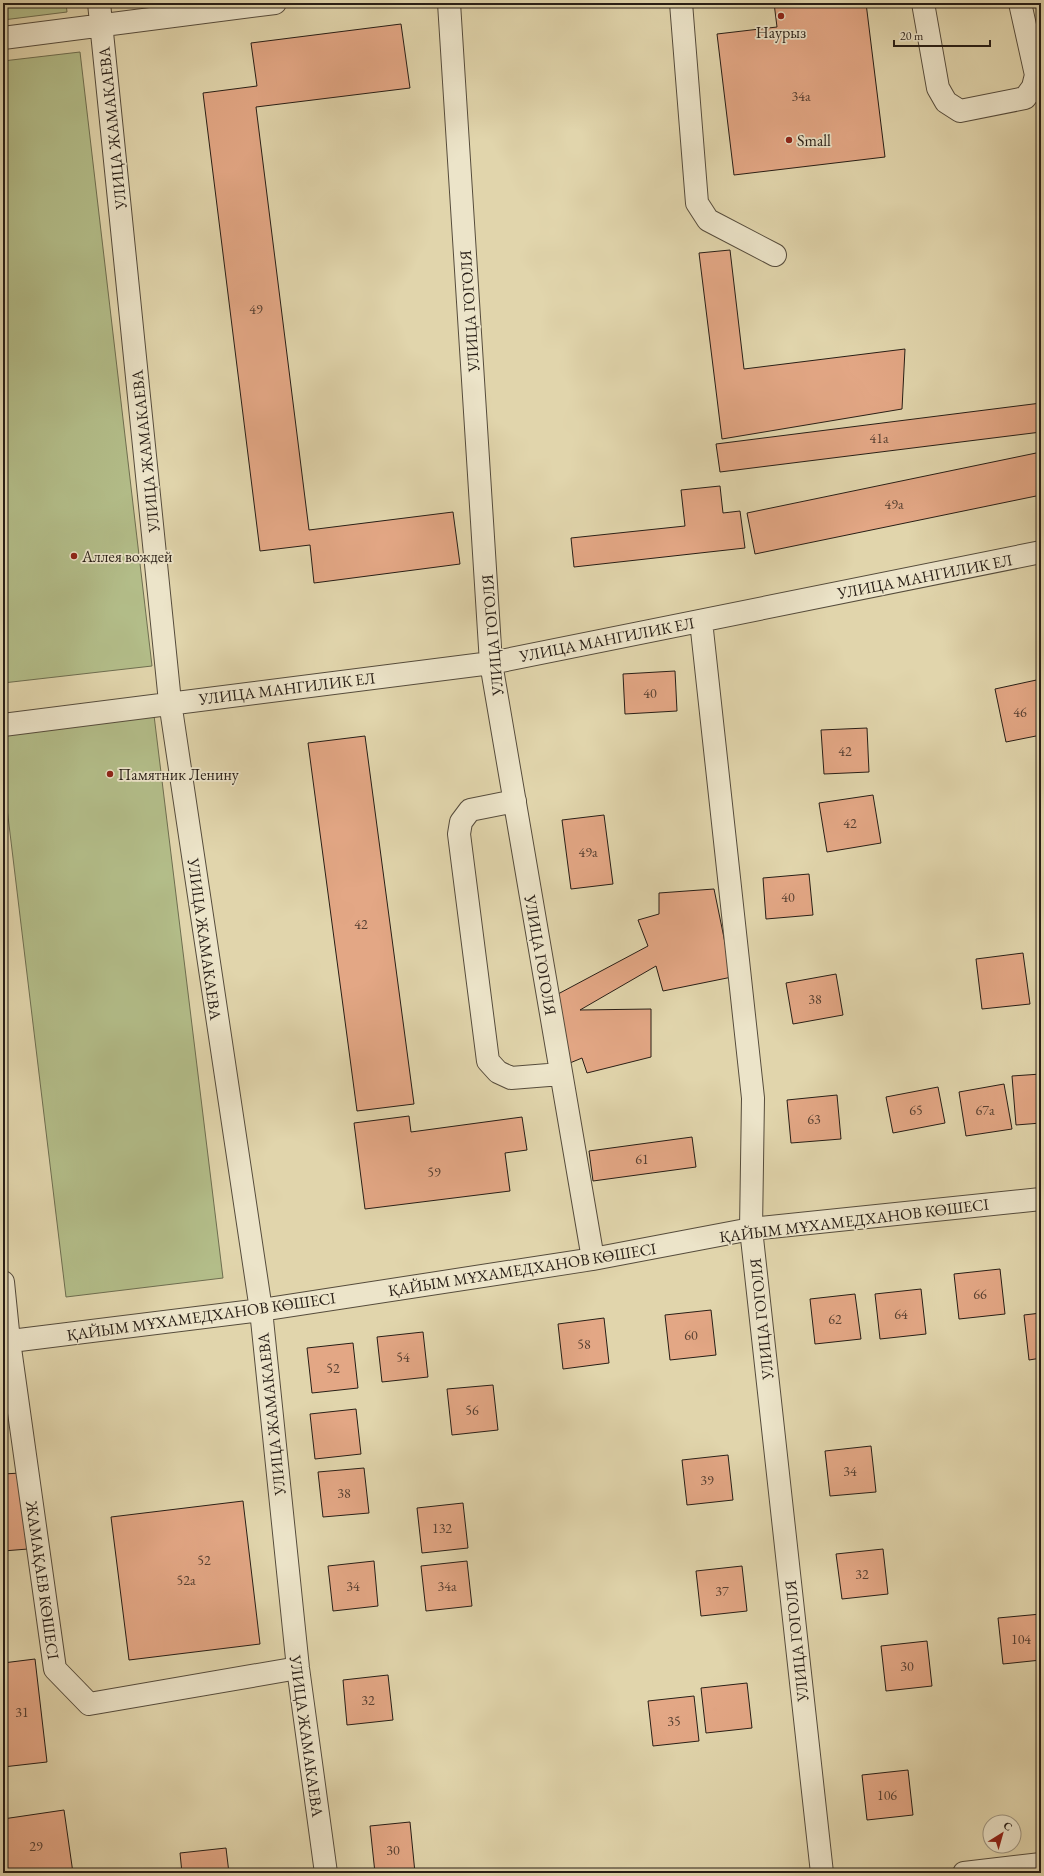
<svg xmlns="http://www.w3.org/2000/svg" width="1044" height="1876" font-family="'EB Garamond',serif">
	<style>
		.park { fill: #b3bd89; stroke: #6e6e50 }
		.building { fill: #e3a785; stroke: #281e16 }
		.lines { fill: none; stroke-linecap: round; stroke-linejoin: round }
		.minor-casing { stroke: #564c3c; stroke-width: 24 }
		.minor { stroke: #ece4c9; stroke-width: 22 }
		.poi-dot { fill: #8f2418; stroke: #ece4c9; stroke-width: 1.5 }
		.labels { text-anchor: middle; stroke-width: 3.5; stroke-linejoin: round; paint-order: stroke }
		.number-label { font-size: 14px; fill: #574032 }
		.poi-label { font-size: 16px; fill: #281e16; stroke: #ece4c9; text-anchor: start }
		.street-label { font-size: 16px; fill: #281e16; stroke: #ece4c9 }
	</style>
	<rect width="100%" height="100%" fill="#e1d5ac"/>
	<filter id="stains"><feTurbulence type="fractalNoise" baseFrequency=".005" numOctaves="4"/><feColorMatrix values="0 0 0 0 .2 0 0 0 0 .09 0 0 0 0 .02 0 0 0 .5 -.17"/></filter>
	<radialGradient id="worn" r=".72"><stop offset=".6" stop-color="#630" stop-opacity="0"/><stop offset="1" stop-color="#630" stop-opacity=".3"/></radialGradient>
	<path class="park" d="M3,3H66L67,12L3,20Z
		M80,52L152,666L3,683V61Z
		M152,699L223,1278L66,1297L3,775V717Z"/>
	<path class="building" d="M774,3H866L885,157L734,175L717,34L777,27Z
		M401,24L410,88L256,107L309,530L453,512L460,564L314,583L310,545L260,551L203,93L257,86L251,43Z
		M730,250L744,369L905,349L902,409L722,439L699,253Z
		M1041,403V432L720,472L716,444Z
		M1041,452V495L755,554L747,513Z
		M720,486L723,513L740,511L745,548L574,567L571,538L685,526L681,490Z
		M675,671L677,711L625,714L623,674Z
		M1041,679V735L1006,742L995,689Z
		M867,728L869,772L824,774L821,730Z
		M365,736L414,1104L357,1111L308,743Z
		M873,795L881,843L827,852L819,803Z
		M604,815L613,884L571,889L562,820Z
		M809,874L813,915L766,919L763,878Z
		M714,889L732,977L663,991L656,966L580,1010L651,1009V1057L587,1073L582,1058L565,1065L558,994L648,946L638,920L659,914V893Z
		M1023,953L1030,1004L982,1009L976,959Z
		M836,974L843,1015L793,1024L786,983Z
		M1041,1074V1123L1016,1125L1012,1076Z
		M1004,1084L1012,1129L966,1136L959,1092Z
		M938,1087L945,1123L893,1133L886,1097Z
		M837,1095L841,1139L791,1143L787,1100Z
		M409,1116L411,1132L522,1117L527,1150L505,1153L510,1191L365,1209L354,1123Z
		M692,1137L696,1167L593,1181L589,1151Z
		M1000,1269L1005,1314L959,1319L954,1274Z
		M921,1289L926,1334L880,1339L875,1294Z
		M855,1294L861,1339L815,1344L810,1299Z
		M711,1310L716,1355L670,1360L665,1315Z
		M1041,1313V1358L1029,1360L1024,1315Z
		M604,1318L609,1363L563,1369L558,1324Z
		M423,1332L428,1377L382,1382L377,1337Z
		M353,1343L358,1388L312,1393L307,1348Z
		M493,1385L498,1430L452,1435L447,1389Z
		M356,1409L361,1454L315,1459L310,1414Z
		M871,1446L876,1492L830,1496L825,1451Z
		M728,1455L733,1500L687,1505L682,1460Z
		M364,1468L369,1513L323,1517L318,1472Z
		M21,1473L28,1549L3,1551V1474Z
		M243,1501L260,1644L129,1660L111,1517Z
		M463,1503L468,1548L422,1553L417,1508Z
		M883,1549L888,1594L842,1599L836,1554Z
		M374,1561L378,1606L333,1611L328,1566Z
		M467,1561L472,1606L426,1611L421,1566Z
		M742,1566L747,1611L701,1616L696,1571Z
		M1041,1614V1660L1003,1664L998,1618Z
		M927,1641L932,1686L886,1691L881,1646Z
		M35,1659L47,1762L3,1767V1663Z
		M388,1675L393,1720L347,1725L343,1680Z
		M747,1683L752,1728L706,1733L701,1688Z
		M694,1696L699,1741L653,1746L648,1701Z
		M908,1770L913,1815L867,1820L862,1775Z
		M64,1810L73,1873H3V1819Z
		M410,1822L415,1873H375L370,1826Z
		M226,1848L229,1873H182L180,1853Z"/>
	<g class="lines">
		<g class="minor-casing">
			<path id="minor" d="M99,3L170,702L261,1310L298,1668L326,1873
				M449,3L491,663L593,1259
				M681,3L697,203L708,220L775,255
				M923,3L938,88L946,102L960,111L1025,98L1033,87L1036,75L1020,3
				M3,38L275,3
				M701,621L753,1098L751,1229L822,1873
				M3,725L491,663L1041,552
				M515,801L470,810L461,822L459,834L488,1061L498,1072L511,1078L561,1074
				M3,1282L9,1341L55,1669L89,1704L298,1668
				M3,1342L261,1310L593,1259L751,1229L1041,1199
				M964,1873L1041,1864"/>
		</g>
		<use href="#minor" class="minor"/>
	</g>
	<g class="poi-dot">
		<circle cx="781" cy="16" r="4"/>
		<circle cx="789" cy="140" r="4"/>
		<circle cx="74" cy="556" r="4"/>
		<circle cx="110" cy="774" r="4"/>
	</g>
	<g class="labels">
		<g class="number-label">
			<text x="801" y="101">34а</text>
			<text x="256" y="314">49</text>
			<text x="879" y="443">41а</text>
			<text x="894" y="509">49а</text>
			<text x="650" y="698">40</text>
			<text x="1020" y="717">46</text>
			<text x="845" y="756">42</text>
			<text x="850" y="828">42</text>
			<text x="588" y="857">49а</text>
			<text x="788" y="902">40</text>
			<text x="361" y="929">42</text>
			<text x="815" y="1004">38</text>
			<text x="916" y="1115">65</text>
			<text x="985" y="1115">67а</text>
			<text x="814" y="1124">63</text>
			<text x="642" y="1164">61</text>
			<text x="434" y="1177">59</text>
			<text x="980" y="1299">66</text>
			<text x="901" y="1319">64</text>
			<text x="835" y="1324">62</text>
			<text x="691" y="1340">60</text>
			<text x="584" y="1349">58</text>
			<text x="403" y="1362">54</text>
			<text x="333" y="1373">52</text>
			<text x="472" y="1415">56</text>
			<text x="850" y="1476">34</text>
			<text x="707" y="1485">39</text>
			<text x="344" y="1498">38</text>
			<text x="442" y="1533">132</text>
			<text x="204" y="1565">52</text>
			<text x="862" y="1579">32</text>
			<text x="186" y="1585">52а</text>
			<text x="353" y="1591">34</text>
			<text x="447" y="1591">34а</text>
			<text x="722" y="1596">37</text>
			<text x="1021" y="1644">104</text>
			<text x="907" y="1671">30</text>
			<text x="368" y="1705">32</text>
			<text x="22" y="1717">31</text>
			<text x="674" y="1726">35</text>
			<text x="887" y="1800">106</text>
			<text x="36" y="1851">29</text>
			<text x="393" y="1855">30</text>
		</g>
		<g class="poi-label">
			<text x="781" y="38" text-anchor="middle">Наурыз</text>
			<text x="797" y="146">Small</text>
			<text x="82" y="562">Аллея вождей</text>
			<text x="118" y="780">Памятник Ленину</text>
		</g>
		<g class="street-label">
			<text transform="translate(112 128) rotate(-96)" y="6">УЛИЦА ЖАМАКАЕВА</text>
			<text transform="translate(469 311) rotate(-94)" y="6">УЛИЦА ГОГОЛЯ</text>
			<text transform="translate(145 451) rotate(-96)" y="6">УЛИЦА ЖАМАКАЕВА</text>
			<text transform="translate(925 576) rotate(-11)" y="6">УЛИЦА МАНГИЛИК ЕЛ</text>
			<text transform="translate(492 635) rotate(-95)" y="6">УЛИЦА ГОГОЛЯ</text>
			<text transform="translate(607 639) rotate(-11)" y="6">УЛИЦА МАНГИЛИК ЕЛ</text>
			<text transform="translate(287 688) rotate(-7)" y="6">УЛИЦА МАНГИЛИК ЕЛ</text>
			<text transform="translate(205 939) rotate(82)" y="6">УЛИЦА ЖАМАКАЕВА</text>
			<text transform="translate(541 955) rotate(80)" y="6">УЛИЦА ГОГОЛЯ</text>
			<text transform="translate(854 1220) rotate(-7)" y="6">ҚАЙЫМ МҰХАМЕДХАНОВ КӨШЕСІ</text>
			<text transform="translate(522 1269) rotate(-9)" y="6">ҚАЙЫМ МҰХАМЕДХАНОВ КӨШЕСІ</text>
			<text transform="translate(201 1316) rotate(-8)" y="6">ҚАЙЫМ МҰХАМЕДХАНОВ КӨШЕСІ</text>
			<text transform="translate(761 1319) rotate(-96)" y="6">УЛИЦА ГОГОЛЯ</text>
			<text transform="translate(271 1414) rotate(-96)" y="6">УЛИЦА ЖАМАКАЕВА</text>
			<text transform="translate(43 1580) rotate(82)" y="6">ЖАМАҚАЕВ КӨШЕСІ</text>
			<text transform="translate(796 1641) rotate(-96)" y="6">УЛИЦА ГОГОЛЯ</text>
			<text transform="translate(307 1736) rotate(82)" y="6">УЛИЦА ЖАМАКАЕВА</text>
		</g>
	</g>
	<rect width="1044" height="1876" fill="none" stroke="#e1d5ac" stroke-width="16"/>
	<rect x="4" y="4" width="1036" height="1868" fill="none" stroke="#281e16" stroke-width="2"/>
	<rect x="8" y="8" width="1028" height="1860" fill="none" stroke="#281e16"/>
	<g transform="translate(1002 1834) rotate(37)"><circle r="19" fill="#ece4c9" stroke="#9e9581"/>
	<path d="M0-3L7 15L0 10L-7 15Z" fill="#8f2418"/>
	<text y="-6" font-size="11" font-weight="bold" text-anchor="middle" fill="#281e16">С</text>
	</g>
	<path d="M894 40v6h96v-6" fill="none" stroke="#281e16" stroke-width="2"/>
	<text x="900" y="40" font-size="12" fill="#281e16" stroke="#ece4c9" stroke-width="3" paint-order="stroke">20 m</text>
	<rect width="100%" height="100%" filter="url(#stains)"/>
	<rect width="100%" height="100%" fill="url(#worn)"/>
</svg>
